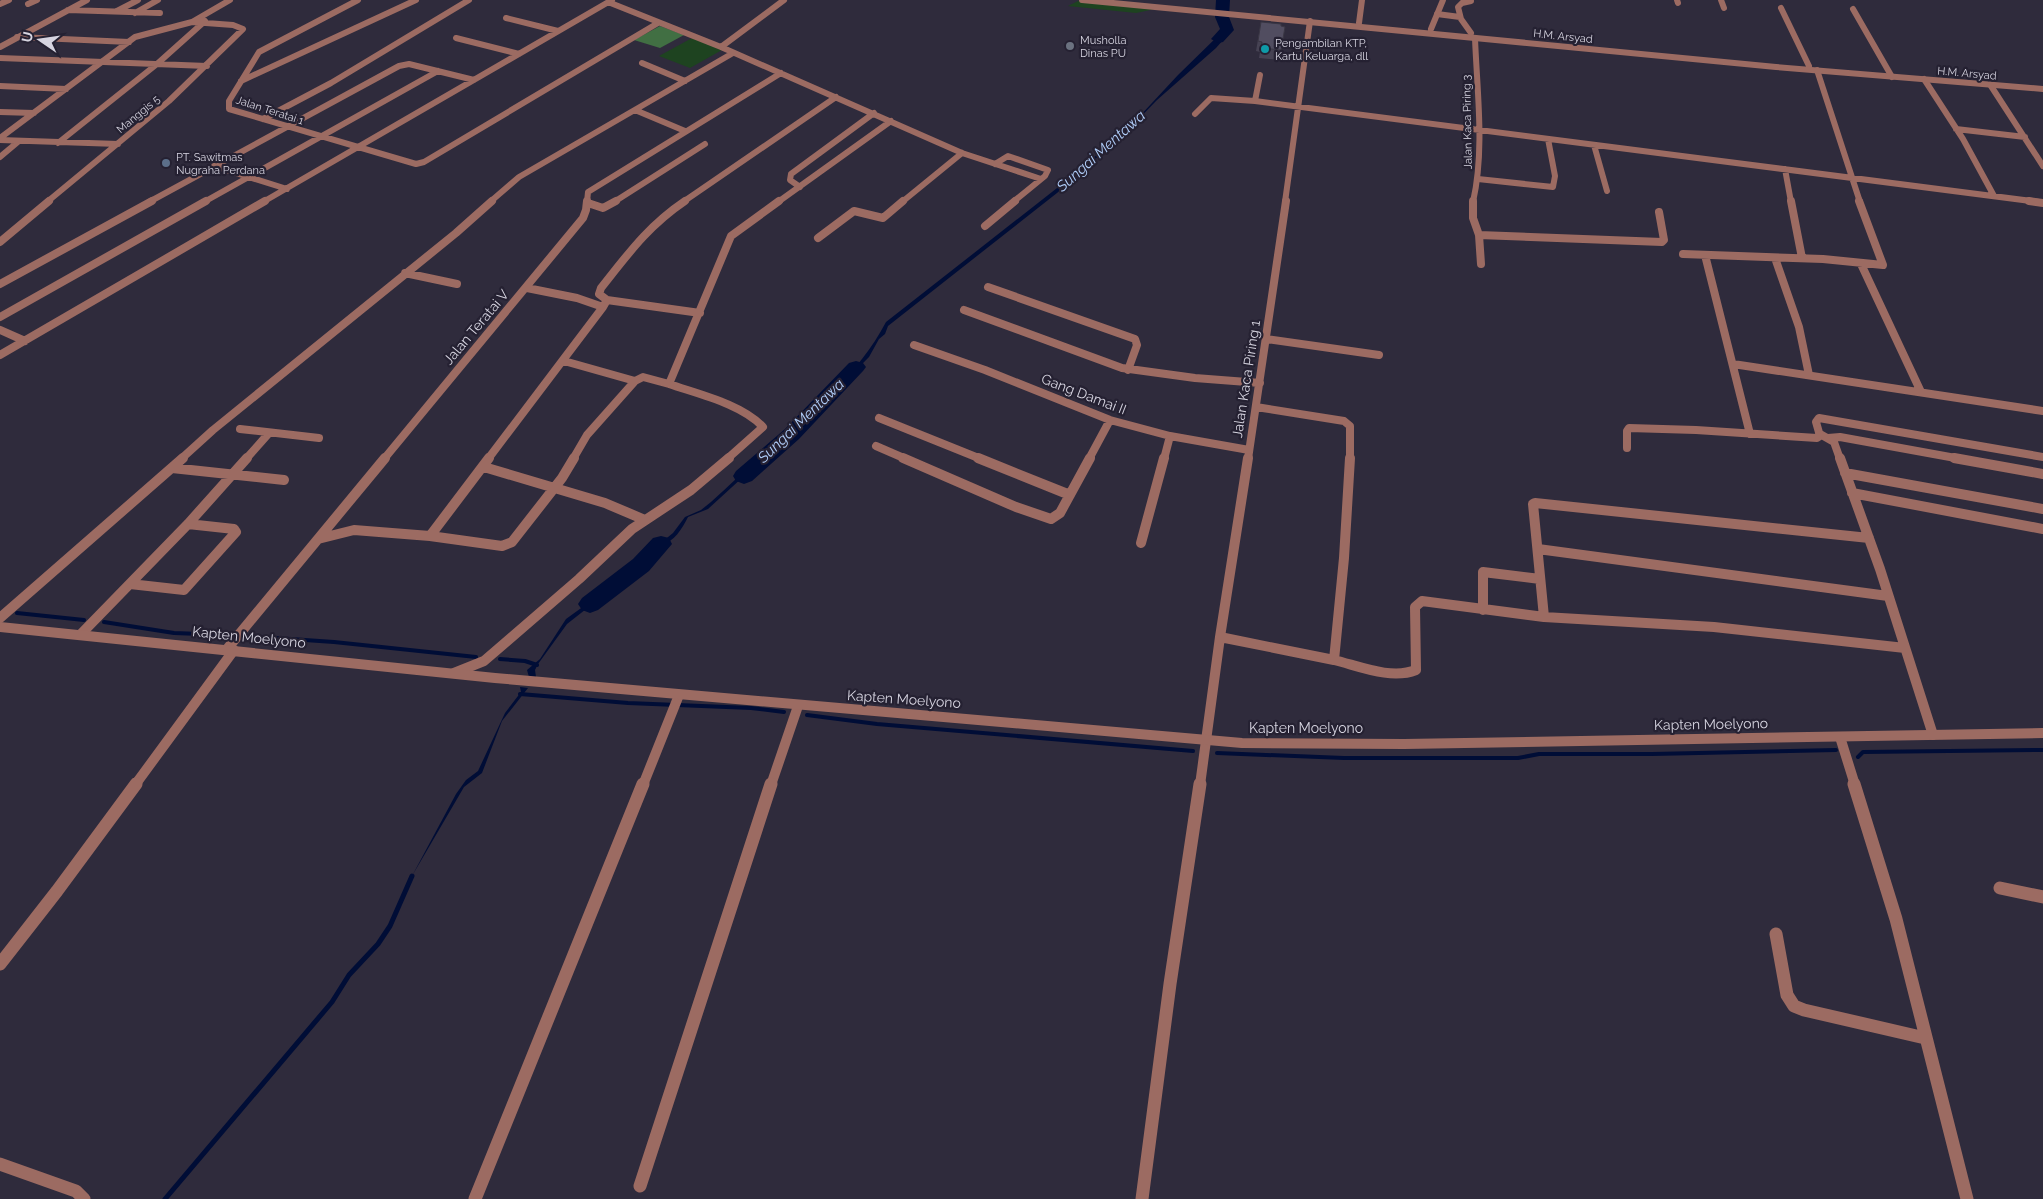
<svg xmlns="http://www.w3.org/2000/svg" width="2043" height="1199" font-family="Raleway,sans-serif">
	<style>
		.green { fill: #1e4320 }
		.forest { fill: #416f43 }
		.water { fill: #000d36 }
		.lines { fill: none; stroke-linecap: round; stroke-linejoin: round }
		.stream-far1 { stroke: #000d36; stroke-width: 4 }
		.stream { stroke: #000d36; stroke-width: 5 }
		.river { fill: #000d36; fill-rule: evenodd }
		.minor-far3 { stroke: #9c6b62; stroke-width: 6 }
		.minor-far2 { stroke: #9c6b62; stroke-width: 8 }
		.minor-far1 { stroke: #9c6b62; stroke-width: 10 }
		.minor { stroke: #9c6b62; stroke-width: 13 }
		.tertiary-far1 { stroke: #9c6b62; stroke-width: 6 }
		.tertiary { stroke: #9c6b62; stroke-width: 10 }
		.wall { fill: #464253 }
		.building { fill: #514d60; stroke: #393643 }
		.worship-dot { fill: #6b7280; stroke: #252132; stroke-width: 2 }
		.culture-dot { fill: #0f9aa8; stroke: #252132; stroke-width: 2 }
		.service-dot { fill: #5c6f8a; stroke: #252132; stroke-width: 2 }
		.labels { text-anchor: middle; stroke-width: 4.5; stroke-linejoin: round; paint-order: stroke }
		.far-street-label { font-size: 11px; fill: #d6d4e0; stroke: #252132 }
		.far-poi-label { font-size: 11px; fill: #d6d4e0; stroke: #252132; text-anchor: start }
		.street-label { font-size: 14px; fill: #d6d4e0; stroke: #252132 }
		.water-label { font-size: 15px; font-style: italic; fill: #b0cdf9; stroke: #252132 }
	</style>
	<rect width="100%" height="100%" fill="#2f2b3c"/>
	<path class="green" d="M1080,0L1160,8L1136,13L1068,6Z
		M692,38L722,50L690,68L659,56Z"/>
	<path class="forest" d="M660,26L684,35L660,48L634,40Z"/>
	<path class="water" d="M1216,13L1228,14L1232,30L1216,48L1157,100L1126,132L1057,193L888,326L885,334L879,339L869,357L799,428L796,435L777,446L708,509L688,517C682,529 674,542 661,545L632,573L567,624L538,664L535,670L536,677H529L527,670L540,659L566,619L613,585H616L639,566L646,555L673,533L685,517L701,510L711,502C730,485 748,467 768,451C811,413 859,374 886,322L1080,170L1138,118L1178,75L1222,32Z
		M520,687L528,688L502,721L482,773L464,787L412,876L456,794L466,780L478,771L505,713L521,692Z"/>
	<g class="lines">
		<path class="stream-far1" d="M17,613L84,620
			M104,622L174,633L227,635
			M248,636L334,642L476,657
			M500,659L525,661L537,665
			M520,694L628,703L751,708L784,712
			M807,715L877,724L1193,751
			M1217,753L1344,758H1518L1539,754H1652L1836,750
			M1858,757L1863,752L2043,750"/>
		<path class="stream" d="M165,1199L332,1002L349,975L378,944L390,926L412,876"/>
		<path class="river" d="M1216,0H1230L1229,17L1234,30L1223,42L1218,43L1211,39L1220,29L1215,17Z
			M856,361L863,363L866,367L863,371L799,439L752,481L744,484L736,481L733,476L736,471L785,429L849,363Z
			M661,536L669,538L672,544L649,571L598,610L590,613L582,610L578,604L582,598L633,559L653,538Z"/>
		<path class="minor-far3" d="M358,0L259,52L229,101V109L416,164L424,162L658,23
			M784,0L721,47L962,153L1041,179
			M1677,0L1678,3
			M1721,0L1724,8
			M1471,1L1462,3L1458,7L1461,19L1471,33
			M608,2L721,47
			M0,4L9,0
			M28,4L37,0
			M1781,8L1809,66
			M1853,9L1892,77
			M68,10L160,13
			M117,11L138,0
			M135,13L158,0
			M1437,14L1460,17
			M506,18L558,31
			M1359,23L1362,0
			M17,37L129,42
			M456,38L519,54
			M0,47L87,0
			M0,58L207,66
			M642,63L685,81
			M1817,70L1860,202
			M1924,79L1963,139L1994,196
			M241,81L416,0
			M0,86L66,89
			M1991,86L2043,166
			M1255,101L1260,75
			M635,110L685,131
			M0,112L34,113
			M1195,114L1211,98L1255,101L2039,202
			M263,119L331,83L469,0
			M1956,129L2025,137
			M0,138L135,37L192,22L230,0
			M0,140L118,144
			M58,143L157,64L205,21
			M1594,145L1607,191
			M0,157L19,141
			M995,164L1008,156L1048,170L1045,176L1013,202
			M214,166L287,189
			M1785,169L1791,202
			M1478,179L1553,187L1555,176L1548,139
			M800,187L790,180L791,174L874,113
			M47,202L169,101L243,29L233,25L192,22
			M149,202L399,66L409,64L474,80
			M204,202L438,71
			M263,202L612,0
			M490,202L519,177L733,53
			M587,202L588,192L781,73
			M614,202L705,144
			M683,202L836,97
			M778,202L891,121
			M902,202L962,153
			M1285,202L1310,21
			M1473,202C1485,149 1477,92 1475,38"/>
		<path class="minor-far2" d="M1473,201V218L1479,235L1481,264
			M1791,201L1802,258
			M2029,201L2043,203
			M588,203L603,208L616,201
			M985,226L1015,201
			M1479,235L1662,242L1664,240L1659,212
			M818,238L854,211L883,218L903,201
			M0,242L49,201
			M1683,254L1823,259L1883,265L1859,201
			M1705,255L1750,434
			M1775,258L1799,327L1809,375
			M1861,264L1921,392
			M405,273L457,284
			M0,284L152,201
			M988,287L1135,339L1137,345L1128,370
			M527,288L577,298L603,307
			M607,300L700,313
			M964,310L1122,368L1195,378L1260,383
			M0,317L206,201
			M0,330L25,341
			M1267,339L1379,355
			M914,345L985,370L1110,420L1170,436L1249,450
			M0,355L265,201
			M564,361L635,381
			M1733,364L2043,411
			M669,384C698,394 742,404 763,427L727,459
			M1256,407L1344,421L1350,426V459
			M879,418L981,459
			M240,429L319,438
			M1820,434L1834,442L1840,459
			M1828,438L1840,437L1961,459
			M876,446L906,459
			M1627,448V431L1629,428L1696,430L1817,438L1820,436L1816,422L1819,418L2043,457
			M181,459L213,430L456,233L492,201
			M246,459L269,433
			M384,459L583,218L586,210L587,201
			M488,459L603,307L607,300L599,294L601,288C628,254 648,226 685,201
			M573,459L587,435L635,381L643,377L669,384L731,236L779,201
			M1089,459L1110,420
			M1164,459L1170,436
			M1248,459L1286,201"/>
		<path class="minor-far1" d="M903,458L1016,507L1051,519L1060,513L1090,458
			M978,458L1070,495
			M1840,458L1880,569L1933,735
			M1954,458L2043,474
			M484,467L605,503L645,520
			M172,468L284,480
			M1845,473L2043,509
			M1852,493L2043,529
			M430,536L502,546L512,542L562,478L574,458
			M318,539L354,530L430,536L489,458
			M1141,543L1164,458
			M1538,549L1888,596
			M130,584L184,590L236,532L234,529L188,524
			M1483,610V572L1540,579
			M1544,617L1533,504L1535,503L1869,538
			M0,618L183,458
			M81,634L188,524L247,458
			M1220,637L1334,660L1344,558L1350,458
			M227,649L385,458
			M1334,660C1359,666 1391,680 1416,670L1415,607L1422,601L1544,617L1714,627L1905,648
			M454,673L484,661L579,579L632,529L691,490L729,458
			M1840,737L1855,785
			M135,785L234,650
			M643,785L679,695
			M771,785L798,706
			M1200,785L1220,637L1248,458"/>
		<path class="minor" d="M1854,784L1896,919L1967,1199
			M2000,888L2043,897
			M1776,934L1787,995L1794,1006L1804,1010L1925,1038
			M0,964L57,891L136,784
			M0,1164L76,1191L84,1199
			M640,1186L771,784
			M475,1199L643,784
			M1142,1199L1170,984L1200,784"/>
		<path class="tertiary-far1" d="M1082,0L1776,67L2043,89
			M1431,29L1443,0"/>
		<path class="tertiary" d="M0,627L495,678L1242,743L1404,744L2043,733"/>
	</g>
	<path class="wall" d="M1261,22L1285,27L1279,60L1259,58L1260,52L1256,51Z"/>
	<path class="building" d="M1261,22L1281,24V26L1285,27L1281,50L1261,48L1262,42L1258,41Z"/>
	<circle class="worship-dot" cx="1070" cy="46" r="5"/>
	<circle class="culture-dot" cx="1265" cy="49" r="5"/>
	<circle class="service-dot" cx="166" cy="163" r="5"/>
	<g class="labels">
		<g class="far-street-label">
			<text transform="translate(1563 36) rotate(6)" y="4">H.M. Arsyad</text>
			<text transform="translate(1967 73) rotate(5)" y="4">H.M. Arsyad</text>
			<text transform="translate(270 110) rotate(18)" y="4">Jalan Teratai 1</text>
			<text transform="translate(138 114) rotate(-40)" y="4">Manggis 5</text>
			<text transform="translate(1467 122) rotate(-91)" y="4">Jalan Kaca Piring 3</text>
		</g>
		<g class="far-poi-label">
			<text x="1080" y="44">Musholla<tspan x="1080" dy="13">Dinas PU</tspan></text>
			<text x="1275" y="47">Pengambilan KTP,<tspan x="1275" dy="13">Kartu Keluarga, dll</tspan></text>
			<text x="176" y="161">PT. Sawitmas<tspan x="176" dy="13">Nugraha Perdana</tspan></text>
		</g>
		<g class="street-label">
			<text transform="translate(476 327) rotate(-50)" y="5">Jalan Teratai V</text>
			<text transform="translate(1246 379) rotate(-81)" y="5">Jalan Kaca Piring 1</text>
			<text transform="translate(1084 394) rotate(21)" y="5">Gang Damai II</text>
			<text transform="translate(249 637) rotate(6)" y="5">Kapten Moelyono</text>
			<text transform="translate(904 699) rotate(4)" y="5">Kapten Moelyono</text>
			<text transform="translate(1711 724) rotate(-1)" y="5">Kapten Moelyono</text>
			<text x="1306" y="733">Kapten Moelyono</text>
		</g>
		<g class="water-label">
			<text transform="translate(1101 151) rotate(-42)" y="5">Sungai Mentawa</text>
			<text transform="translate(801 421) rotate(-44)" y="5">Sungai Mentawa</text>
		</g>
	</g>
	<g transform="translate(40 40) rotate(283)" stroke="#252132" stroke-width="4" paint-order="stroke">
	<path d="M0-4L9 19L0 12L-9 19Z" fill="#d6d4e0"/>
	<text y="-8" font-size="14" font-weight="bold" text-anchor="middle" fill="#d6d4e0">U</text>
	</g>
</svg>
